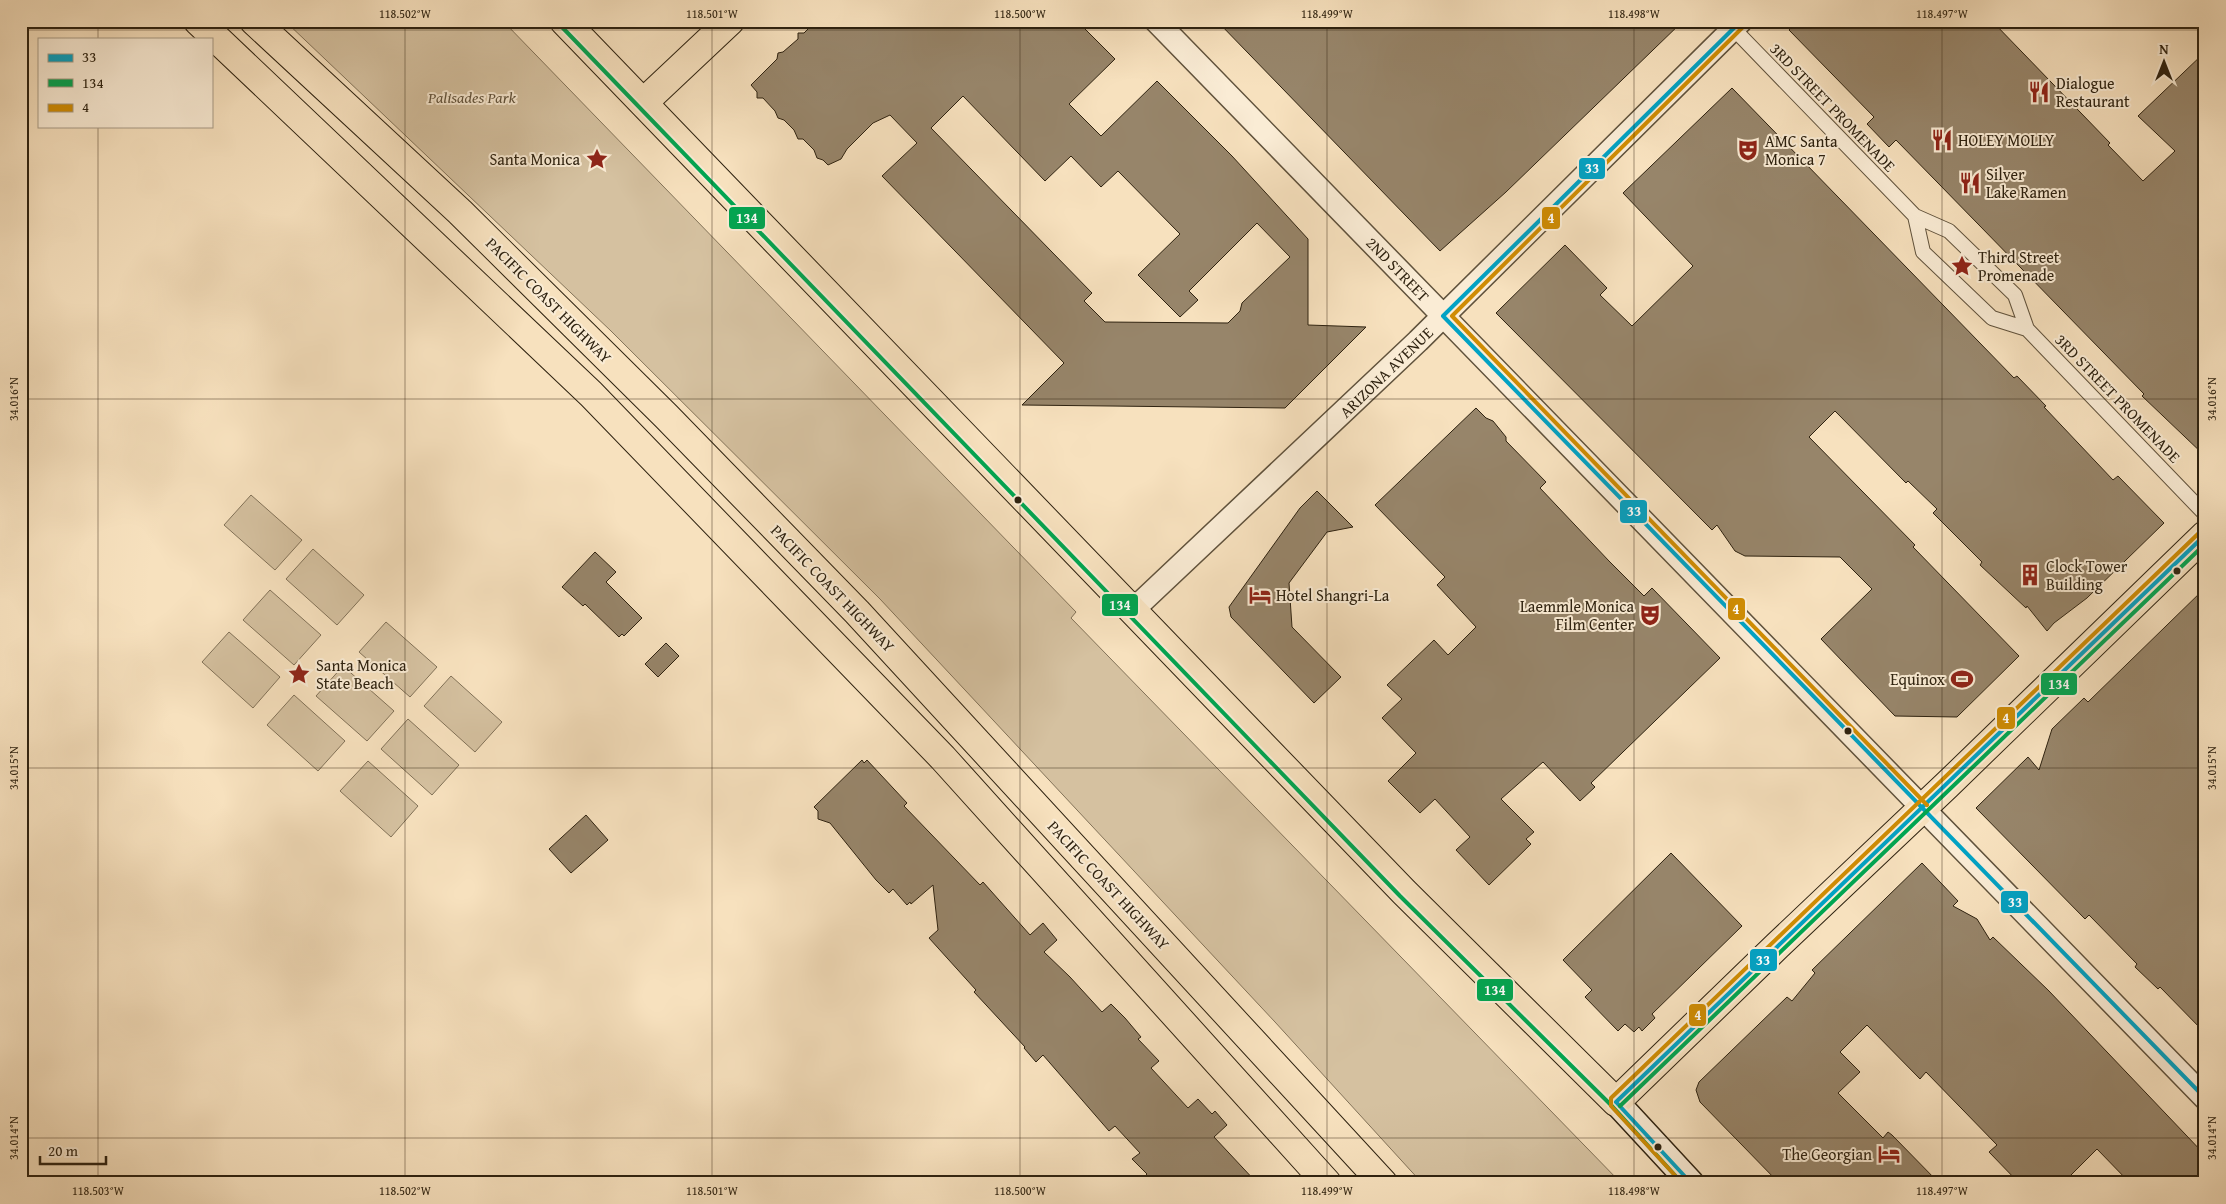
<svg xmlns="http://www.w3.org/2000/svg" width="2226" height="1204" font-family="'Gentium Book Plus',serif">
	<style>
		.green { fill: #d5c1a0; stroke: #827258 }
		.building { fill: #97856a; stroke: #2e2210; fill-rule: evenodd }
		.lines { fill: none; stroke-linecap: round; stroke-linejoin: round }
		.pedestrian-casing { stroke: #60523c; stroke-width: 16 }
		.tertiary-casing { stroke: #60523c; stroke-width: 25 }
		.secondary-casing { stroke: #2e2210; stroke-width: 28 }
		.primary-casing { stroke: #2e2210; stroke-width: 30 }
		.trunk-casing { stroke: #2e2210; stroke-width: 30 }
		.pedestrian { stroke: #faecd5; stroke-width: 14 }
		.tertiary { stroke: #faecd5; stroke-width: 22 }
		.secondary { stroke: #faecd5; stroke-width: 25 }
		.primary { stroke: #f7e1be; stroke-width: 28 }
		.trunk { stroke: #f7e1be; stroke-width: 28 }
		.bus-1-casing { stroke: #faecd5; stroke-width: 8 }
		.bus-2-casing { stroke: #faecd5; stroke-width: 8 }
		.bus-3-casing { stroke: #faecd5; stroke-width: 8 }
		.bus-1 { stroke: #02a2c4; stroke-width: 4 }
		.bus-2 { stroke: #00a651; stroke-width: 4 }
		.bus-3 { stroke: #cf8c03; stroke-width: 4 }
		.ticks { fill: none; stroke: #2e2210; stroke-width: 1; stroke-opacity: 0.45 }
		.bus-dot { fill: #2e2210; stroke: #faecd5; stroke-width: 2 }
		.labels { text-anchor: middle; stroke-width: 4; stroke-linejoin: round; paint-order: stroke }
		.poi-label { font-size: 16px; fill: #2e2210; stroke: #faecd5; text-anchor: start }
		.park-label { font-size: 16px; font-style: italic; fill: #60523b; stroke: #faecd5 }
		.street-label { font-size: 16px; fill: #2e2210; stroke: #faecd5 }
		.line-badge { stroke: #faecd5; stroke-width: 2 }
		.badge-label { font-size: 14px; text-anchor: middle; font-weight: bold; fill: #fff }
		.neatline { fill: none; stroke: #2e2210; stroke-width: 2 }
		.ticks-label { font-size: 12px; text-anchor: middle; fill: #2e2210 }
	</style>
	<rect width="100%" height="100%" fill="#f7e1be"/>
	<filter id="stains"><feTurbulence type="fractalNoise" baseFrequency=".004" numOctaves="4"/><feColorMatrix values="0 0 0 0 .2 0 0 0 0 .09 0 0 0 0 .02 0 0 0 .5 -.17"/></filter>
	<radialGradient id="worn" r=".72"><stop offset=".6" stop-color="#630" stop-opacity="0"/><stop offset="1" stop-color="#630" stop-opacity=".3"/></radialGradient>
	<path class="green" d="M285,21H503L1076,612L1071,618L1621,1183H1422L1275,1022L880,599L611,331Z
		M251,495L302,540L275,570L224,525Z
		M313,549L364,595L337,625L286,579Z
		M270,590L321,635L294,665L243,620Z
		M386,622L437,667L410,697L359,652Z
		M229,632L280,677L253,708L202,662Z
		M343,666L394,711L367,741L316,696Z
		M451,676L502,722L475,752L424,706Z
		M294,695L345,741L318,771L267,725Z
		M408,719L459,765L432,795L381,749Z
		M368,761L418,806L391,837L340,791Z"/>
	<path class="building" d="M816,21H1077L1115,59L1069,104L1101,136L1157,81L1232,156L1308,239V325L1366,327L1285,408L1022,405L1064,363L882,176L917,143L890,115L873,123L847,149L841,159L828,165L823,160L817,158L814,150L803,139H798L794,130L784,120L778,118L775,111L763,98H757V92L751,85L777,59L778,53L783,52L798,39V33H804ZM963,96L1045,181L1071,156L1101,187L1118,171L1180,234L1138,275L1180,317L1198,300L1189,291L1257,223L1290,257L1242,303L1240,311L1228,323L1105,322L1084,301L1092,293L931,128Z
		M1217,21H1683L1506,192L1440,251Z
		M1797,21H1992L2110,143L2108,145L2143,181L2175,151L2138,116L2205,52V456L2142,396L2144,394L1896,140L1889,147L1867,124L1874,117L1789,30Z
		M1732,88L2014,378L2017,376L2046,406L2044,407L2113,480L2118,476L2164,523L2087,598L2054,623L2047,631L2027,606L2026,608L1980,565L1982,562L1933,513L1937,509L1908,481L1906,483L1835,411L1809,437L1915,545L1913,547L2019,656L1957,717L1895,716L1821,639L1872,589L1840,557L1745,556L1735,551L1717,525L1712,530L1496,313L1565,245L1607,288L1600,295L1632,326L1693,266L1623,193Z
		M1476,408L1486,418L1493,421L1506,437V441L1546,482L1540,488L1609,561L1644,596L1652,588L1720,658L1591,783L1595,787L1580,801L1543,762L1501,799L1534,832L1526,839L1531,844L1489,885L1456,850L1470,837L1435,799L1420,813L1388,781L1416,753L1382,718L1402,699L1387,685L1434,640L1448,655L1476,627L1437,585L1445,577L1375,505Z
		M1317,491L1353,527L1327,532L1289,583L1292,627L1341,677L1314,703L1231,617L1229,607L1300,508Z
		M595,552L616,572L606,582L642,618L624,636L622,634L619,637L585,604L583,606L562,587Z
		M2205,588V1033L2160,987L2158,989L2135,967L2137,964L2089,915L2085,919L1976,808L2028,757L2039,770L2052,729L2084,698L2088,702Z
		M666,643L679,656L658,677L645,664Z
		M862,760L864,763L867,760L907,803L904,806L980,885L983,882L1030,935L1043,923L1057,940L1044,952L1070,977L1102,1012L1111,1004L1125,1018L1141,1037L1138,1039L1159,1061L1151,1068L1188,1108L1198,1099L1212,1114L1215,1111L1227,1125L1214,1137L1257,1183H1138L1147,1174L1132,1159L1140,1153L1115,1126L1109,1131L1043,1055L1036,1062L1024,1048L1025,1047L974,992L976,990L929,938L938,930L933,885L911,904L910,902L907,905L893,889L889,893L876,880L830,823L818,819V811L814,807Z
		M586,815L608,840L571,873L549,849Z
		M1671,853L1742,926L1652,1014L1655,1018L1642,1031L1639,1027L1634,1032L1625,1024L1618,1031L1585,997L1592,990L1563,960Z
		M1922,863L1958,901L1953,906L1977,919L1990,940L1993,937L2049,991L2205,1155V1183H2130L2097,1149L2063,1183H2019L1989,1152L1997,1145L1926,1072L1920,1079L1867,1025L1840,1052L1860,1072L1838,1093L1883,1138L1888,1132L1892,1135L1939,1183H1779L1700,1102L1696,1090L1699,1082L1787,997L1792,1001L1815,973L1812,970Z"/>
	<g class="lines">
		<g class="pedestrian-casing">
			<path id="pedestrian" d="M1729,24L1915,216L1949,231L2015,295L2027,329L2205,514
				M1915,216L1923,252L1992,318L2027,329"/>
		</g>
		<g class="tertiary-casing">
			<path id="tertiary" d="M1156,21L2205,1098
				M1133,610L1418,341L1741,21"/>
		</g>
		<g class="secondary-casing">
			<path id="secondary" d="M1616,1102L1691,1183"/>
		</g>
		<g class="primary-casing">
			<path id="primary" d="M564,21L1404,892L1616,1102L1777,946L1947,785L2205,535
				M644,102L730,21"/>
		</g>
		<g class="trunk-casing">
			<path id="trunk" d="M198,21L591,394L943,758L1327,1183
				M254,21L460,212L666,416L857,612L1383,1183"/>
		</g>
		<use href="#pedestrian" class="pedestrian"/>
		<use href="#tertiary" class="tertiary"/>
		<use href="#secondary" class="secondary"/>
		<use href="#primary" class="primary"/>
		<use href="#trunk" class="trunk"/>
		<g class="bus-1-casing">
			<path id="bus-1" d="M1443,316L2205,1098
				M1443,316L1741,21
				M1616,1102L2205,535
				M1616,1102L1691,1183"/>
		</g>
		<g class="bus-2-casing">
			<path id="bus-2" d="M560,25L1400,896L1612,1106L1682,1183
				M1620,1106L2205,544"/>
		</g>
		<g class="bus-3-casing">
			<path id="bus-3" d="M1745,25L1452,316L1927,805
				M1682,1183L1611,1106V1098L2201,531"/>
		</g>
		<use href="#bus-1" class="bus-1"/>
		<use href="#bus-2" class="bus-2"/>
		<use href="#bus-3" class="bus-3"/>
	</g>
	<path class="ticks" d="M98,21V39M405,21V1183M712,21V1183M1020,21V1183M1327,21V1183M1634,21V1183M1942,21V1183M21,30H2205M98,126V1183M21,399H2205M21,768H2205M21,1138H2205"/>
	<defs>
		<g id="restaurant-bare" transform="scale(1.725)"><path d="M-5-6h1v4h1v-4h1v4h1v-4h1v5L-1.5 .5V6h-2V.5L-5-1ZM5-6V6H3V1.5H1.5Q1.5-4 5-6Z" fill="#8f2418" stroke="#faecd5" stroke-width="2.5" paint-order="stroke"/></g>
		<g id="theatre-bare" transform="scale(1.725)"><path d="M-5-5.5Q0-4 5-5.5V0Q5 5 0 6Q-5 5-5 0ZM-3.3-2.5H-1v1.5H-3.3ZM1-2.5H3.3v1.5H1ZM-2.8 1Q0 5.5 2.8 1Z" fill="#8f2418" stroke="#faecd5" stroke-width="2.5" paint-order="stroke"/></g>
		<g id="sight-bare" transform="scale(1.725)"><path d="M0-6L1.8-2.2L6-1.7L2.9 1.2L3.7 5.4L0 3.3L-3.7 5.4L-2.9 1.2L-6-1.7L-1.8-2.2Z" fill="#8f2418" stroke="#faecd5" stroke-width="2.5" paint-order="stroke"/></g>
		<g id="building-bare" transform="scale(1.725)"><path d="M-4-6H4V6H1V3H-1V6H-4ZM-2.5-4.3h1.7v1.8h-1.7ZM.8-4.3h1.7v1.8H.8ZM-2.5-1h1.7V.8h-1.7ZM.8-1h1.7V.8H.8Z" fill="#8f2418" stroke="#faecd5" stroke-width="2.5" paint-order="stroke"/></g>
		<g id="hotel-bare" transform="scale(1.725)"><path d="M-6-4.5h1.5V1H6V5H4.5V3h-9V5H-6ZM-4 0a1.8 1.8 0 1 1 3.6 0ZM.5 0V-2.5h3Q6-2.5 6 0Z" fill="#8f2418" stroke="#faecd5" stroke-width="2.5" paint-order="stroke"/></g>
		<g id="stadium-bare" transform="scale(1.725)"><path d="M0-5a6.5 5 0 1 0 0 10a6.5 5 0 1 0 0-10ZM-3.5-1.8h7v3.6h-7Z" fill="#8f2418" stroke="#faecd5" stroke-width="2.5" paint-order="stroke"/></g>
	</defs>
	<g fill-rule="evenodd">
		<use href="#restaurant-bare" x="2039" y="92"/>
		<use href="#restaurant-bare" x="1942" y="140"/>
		<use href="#theatre-bare" x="1748" y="150"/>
		<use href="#sight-bare" x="597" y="159"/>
		<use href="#restaurant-bare" x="1970" y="183"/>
		<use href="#sight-bare" x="1962" y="266"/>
		<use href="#building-bare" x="2030" y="575"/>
		<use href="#hotel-bare" x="1260" y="595"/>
		<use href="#theatre-bare" x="1650" y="615"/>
		<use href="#sight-bare" x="299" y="674"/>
		<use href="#stadium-bare" x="1962" y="679"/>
		<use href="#hotel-bare" x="1889" y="1154"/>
	</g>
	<g class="bus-dot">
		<circle cx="1018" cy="500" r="4.5"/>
		<circle cx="2177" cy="571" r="4.5"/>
		<circle cx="1848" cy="731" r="4.5"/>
		<circle cx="1658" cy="1147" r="4.5"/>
	</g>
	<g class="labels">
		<g class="poi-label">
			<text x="2056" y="89">Dialogue<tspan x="2056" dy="18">Restaurant</tspan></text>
			<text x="1958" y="146">HOLEY MOLLY</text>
			<text x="1765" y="147">AMC Santa<tspan x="1765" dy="18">Monica 7</tspan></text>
			<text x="580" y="165" text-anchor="end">Santa Monica</text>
			<text x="1986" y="180">Silver<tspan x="1986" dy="18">Lake Ramen</tspan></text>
			<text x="1978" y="263">Third Street<tspan x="1978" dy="18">Promenade</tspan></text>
			<text x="2046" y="572">Clock Tower<tspan x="2046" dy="18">Building</tspan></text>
			<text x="1276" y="601">Hotel Shangri-La</text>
			<text x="1634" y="612" text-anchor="end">Laemmle Monica<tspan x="1634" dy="18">Film Center</tspan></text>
			<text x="316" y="671">Santa Monica<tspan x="316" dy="18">State Beach</tspan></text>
			<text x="1945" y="685" text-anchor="end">Equinox</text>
			<text x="1872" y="1160" text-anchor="end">The Georgian</text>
		</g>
		<g class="park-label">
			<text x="472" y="103">Palisades Park</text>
		</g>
		<g class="street-label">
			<text transform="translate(1833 107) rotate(46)" y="6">3RD STREET PROMENADE</text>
			<text transform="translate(1398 269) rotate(46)" y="6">2ND STREET</text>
			<text transform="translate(549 300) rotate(45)" y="6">PACIFIC COAST HIGHWAY</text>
			<text transform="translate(1386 372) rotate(-44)" y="6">ARIZONA AVENUE</text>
			<text transform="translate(2118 398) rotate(46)" y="6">3RD STREET PROMENADE</text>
			<text transform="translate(833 588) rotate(46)" y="6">PACIFIC COAST HIGHWAY</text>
			<text transform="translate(1109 885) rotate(47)" y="6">PACIFIC COAST HIGHWAY</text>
		</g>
	</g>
	<g class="line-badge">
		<rect x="1578" y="157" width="28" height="23" rx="5" fill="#02a2c4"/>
		<rect x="1541" y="206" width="20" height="24" rx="5" fill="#cf8c03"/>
		<rect x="728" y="206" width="38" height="24" rx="5" fill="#00a651"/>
		<rect x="1619" y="499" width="29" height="25" rx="5" fill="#02a2c4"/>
		<rect x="1101" y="593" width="38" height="24" rx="5" fill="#00a651"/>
		<rect x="1727" y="597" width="19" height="24" rx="5" fill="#cf8c03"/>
		<rect x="2040" y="672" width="38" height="24" rx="5" fill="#00a651"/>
		<rect x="1996" y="706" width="20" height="24" rx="5" fill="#cf8c03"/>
		<rect x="2000" y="890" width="29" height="24" rx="5" fill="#02a2c4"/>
		<rect x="1749" y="948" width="29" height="24" rx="5" fill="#02a2c4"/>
		<rect x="1476" y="978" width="38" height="24" rx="5" fill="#00a651"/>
		<rect x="1688" y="1003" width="19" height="24" rx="5" fill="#cf8c03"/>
	</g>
	<g class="badge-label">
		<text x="1592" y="173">33</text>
		<text x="1551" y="223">4</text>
		<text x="747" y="223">134</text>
		<text x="1634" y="516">33</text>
		<text x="1120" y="610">134</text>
		<text x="1736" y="614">4</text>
		<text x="2059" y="689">134</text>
		<text x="2006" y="723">4</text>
		<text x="2015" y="907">33</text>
		<text x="1763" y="965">33</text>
		<text x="1495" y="995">134</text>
		<text x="1698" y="1020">4</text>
	</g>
	<rect width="2226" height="1204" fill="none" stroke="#f7e1be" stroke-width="55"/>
	<rect x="38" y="38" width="175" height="90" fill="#faecd5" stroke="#a89b86"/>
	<rect x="48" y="54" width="25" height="8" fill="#02a2c4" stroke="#a89b86"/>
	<text x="82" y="62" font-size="15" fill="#2e2210">33</text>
	<rect x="48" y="79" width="25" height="8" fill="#00a651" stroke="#a89b86"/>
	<text x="82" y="88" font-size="15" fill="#2e2210">134</text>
	<rect x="48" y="104" width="25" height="8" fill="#cf8c03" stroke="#a89b86"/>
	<text x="82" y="112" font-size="15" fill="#2e2210">4</text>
	<g transform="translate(2164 62)" stroke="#faecd5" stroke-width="4" paint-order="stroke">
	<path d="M0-4L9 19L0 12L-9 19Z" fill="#2e2210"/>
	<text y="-8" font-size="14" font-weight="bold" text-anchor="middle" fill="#2e2210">N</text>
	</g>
	<path d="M40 1156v8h66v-8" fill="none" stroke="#2e2210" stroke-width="2.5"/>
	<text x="48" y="1156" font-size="15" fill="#2e2210" stroke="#faecd5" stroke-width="4" paint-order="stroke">20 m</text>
	<rect x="28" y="28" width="2170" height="1148" class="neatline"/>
	<g class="ticks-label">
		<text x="405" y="18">118.502°W</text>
		<text x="712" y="18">118.501°W</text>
		<text x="1020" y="18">118.500°W</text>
		<text x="1327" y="18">118.499°W</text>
		<text x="1634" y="18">118.498°W</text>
		<text x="1942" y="18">118.497°W</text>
		<text transform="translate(14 399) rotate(-90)" y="4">34.016°N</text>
		<text transform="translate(2212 399) rotate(-90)" y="4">34.016°N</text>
		<text transform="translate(14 768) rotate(-90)" y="4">34.015°N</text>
		<text transform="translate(2212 768) rotate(-90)" y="4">34.015°N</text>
		<text transform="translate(14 1138) rotate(-90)" y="4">34.014°N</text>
		<text transform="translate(2212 1138) rotate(-90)" y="4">34.014°N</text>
		<text x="98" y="1195">118.503°W</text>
		<text x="405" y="1195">118.502°W</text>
		<text x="712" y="1195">118.501°W</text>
		<text x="1020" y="1195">118.500°W</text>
		<text x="1327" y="1195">118.499°W</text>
		<text x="1634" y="1195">118.498°W</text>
		<text x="1942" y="1195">118.497°W</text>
	</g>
	<rect width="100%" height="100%" filter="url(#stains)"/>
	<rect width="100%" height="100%" fill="url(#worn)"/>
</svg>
